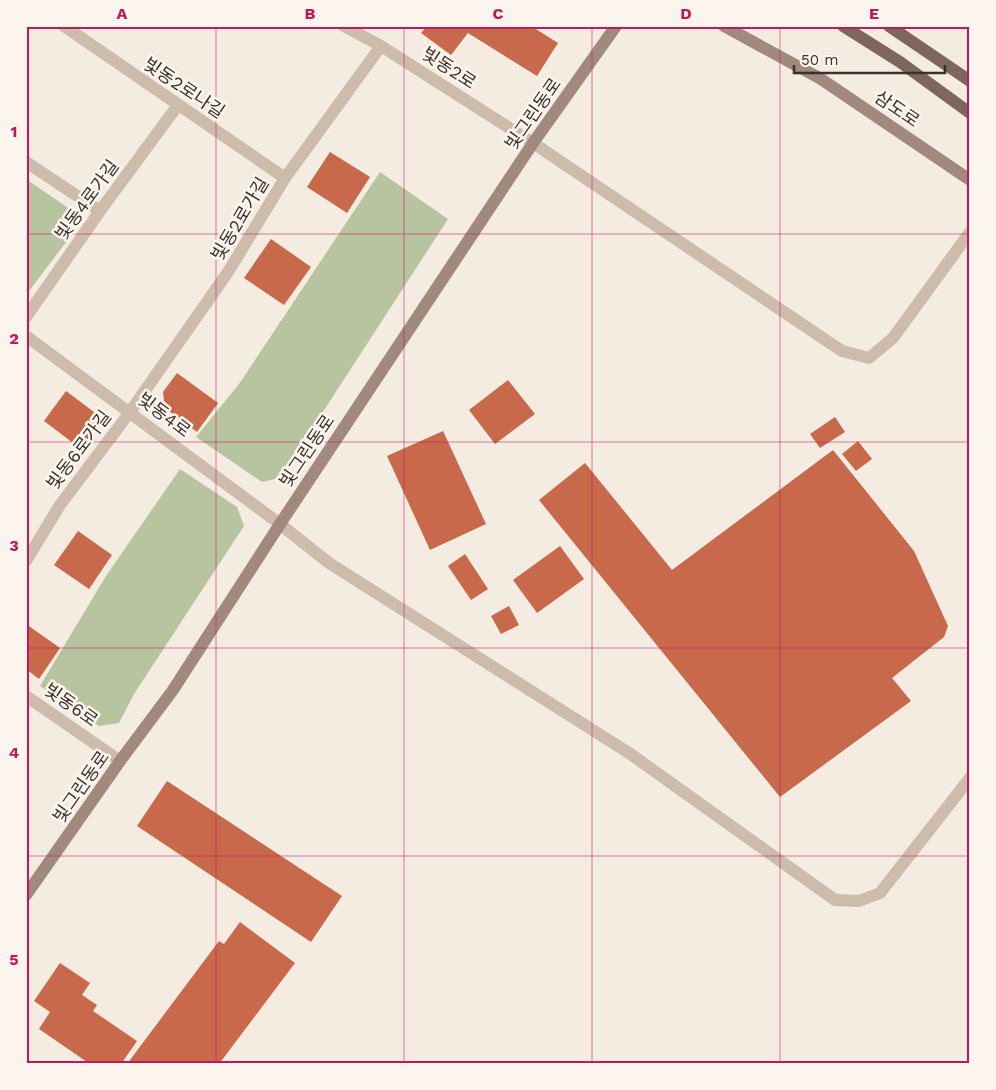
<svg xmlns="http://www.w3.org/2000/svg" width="996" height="1090" font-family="'Work Sans','Noto Sans KR',sans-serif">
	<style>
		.green { fill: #b8c4a0 }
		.building { fill: #c8694b }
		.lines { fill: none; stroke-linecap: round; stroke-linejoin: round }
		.street { stroke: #cdbbac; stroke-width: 12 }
		.secondary { stroke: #a18a7d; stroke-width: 12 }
		.primary { stroke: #7d675c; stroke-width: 12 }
		.grid { fill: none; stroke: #c2185b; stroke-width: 1; stroke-opacity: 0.55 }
		.labels { text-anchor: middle; stroke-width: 5; stroke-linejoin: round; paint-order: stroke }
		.street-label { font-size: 18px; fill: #3b302b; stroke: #fbf5ee }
		.neatline { fill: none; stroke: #c2185b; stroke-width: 2 }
		.grid-label { font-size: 16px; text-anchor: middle; font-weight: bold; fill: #c2185b }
	</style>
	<rect width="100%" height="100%" fill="#f4ebe1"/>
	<path class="green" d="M380,172L448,219L280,478L262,482L196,437L239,384Z
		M26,179L74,212L76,229L26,295Z
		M180,469L237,507L244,526L134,694L119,723L99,726L40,686L106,576Z"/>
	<path class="building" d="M427,26H531L558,43L537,76L468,33L451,55L421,33Z
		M330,152L370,177L347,213L307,187Z
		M271,239L311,267L284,305L244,278Z
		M177,373L218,403L197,432L165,408L163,392Z
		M508,380L535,414L495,444L469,410Z
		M66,391L94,412L96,429L81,449L44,421Z
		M835,417L845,432L820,448L810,434Z
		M443,431L486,524L430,550L387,456Z
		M858,441L872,459L856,471L842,454Z
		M833,450L914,551L948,626L944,637L892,678L911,701L780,797L539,500L585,463L672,570Z
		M78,531L112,555L89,589L54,565Z
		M560,546L584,579L537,613L513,580Z
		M465,554L488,589L471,600L448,566Z
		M509,606L519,625L501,634L491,616Z
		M26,624L60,648L39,679L26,669Z
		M167,781L342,896L311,942L137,826Z
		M240,922L295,963L219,1064H127L219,941L224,944Z
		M60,963L90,983L82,995L97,1005L93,1011L137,1041L121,1064H90L39,1029L50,1012L34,1001Z"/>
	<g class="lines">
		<path class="street" d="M64,26L285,178
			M344,26L381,46L533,143L842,351L869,358L893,338L970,232
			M26,162L100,211
			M26,317L100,211L178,105
			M26,336L280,524L329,563L629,753L835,900L859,901L880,893L970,778
			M26,561L60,505L130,412L228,272L285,178L381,46
			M26,696L120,761"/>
		<path class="secondary" d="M724,26L821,79L970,180
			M26,895L120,761L173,690L280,524L533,143L616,26"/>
		<path class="primary" d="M843,26L900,62L970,113
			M889,26L970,81"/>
	</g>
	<path class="grid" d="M216,26V1064M404,26V1064M592,26V1064M780,26V1064M26,234H970M26,442H970M26,648H970M26,856H970"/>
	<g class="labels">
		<g class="street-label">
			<text transform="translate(449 68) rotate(33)" y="6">빛동2로</text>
			<text transform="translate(184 88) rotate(34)" y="6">빛동2로나길</text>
			<text transform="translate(897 109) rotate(34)" y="6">삼도로</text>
			<text transform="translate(533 114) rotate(-55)" y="6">빛그린동로</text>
			<text transform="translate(87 200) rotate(-54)" y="6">빛동4로가길</text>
			<text transform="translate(240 219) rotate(-59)" y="6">빛동2로가길</text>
			<text transform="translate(164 415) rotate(37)" y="6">빛동4로</text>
			<text transform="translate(79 450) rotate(-53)" y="6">빛동6로가길</text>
			<text transform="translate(307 451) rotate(-56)" y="6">빛그린동로</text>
			<text transform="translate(71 705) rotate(35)" y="6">빛동6로</text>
			<text transform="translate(81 787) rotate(-55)" y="6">빛그린동로</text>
		</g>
	</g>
	<rect width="996" height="1090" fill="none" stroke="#fbf5ee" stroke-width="55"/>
	<path d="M794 65v8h151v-8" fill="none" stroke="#3b302b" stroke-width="2.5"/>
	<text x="801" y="65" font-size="15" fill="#3b302b" stroke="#fbf5ee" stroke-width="4" paint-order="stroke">50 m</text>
	<rect x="28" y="28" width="940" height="1034" class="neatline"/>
	<g class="grid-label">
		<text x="122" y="19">A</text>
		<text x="310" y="19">B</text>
		<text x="498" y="19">C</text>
		<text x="686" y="19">D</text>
		<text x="874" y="19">E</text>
		<text x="14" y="137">1</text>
		<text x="14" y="344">2</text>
		<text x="14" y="551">3</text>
		<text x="14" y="758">4</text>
		<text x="14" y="965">5</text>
	</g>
</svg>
